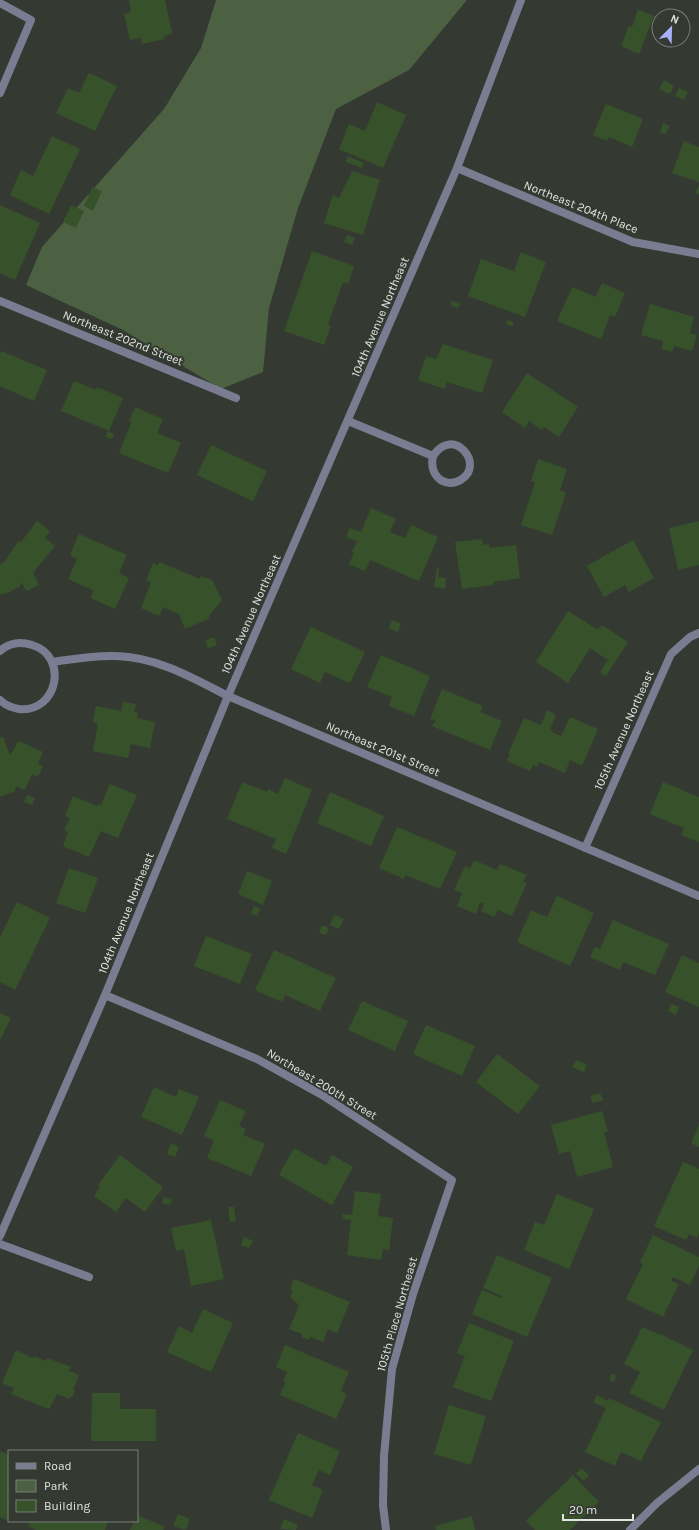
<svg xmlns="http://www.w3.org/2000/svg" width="699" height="1530" font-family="Karla,sans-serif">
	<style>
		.green { fill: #4c6142 }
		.building { fill: #37522a }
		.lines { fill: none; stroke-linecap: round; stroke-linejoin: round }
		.minor { stroke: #7a7d92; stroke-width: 8 }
		.labels { text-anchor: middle; stroke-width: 4; stroke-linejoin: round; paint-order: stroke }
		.street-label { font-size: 12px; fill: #e1e5e0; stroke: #343a32 }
	</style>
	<rect width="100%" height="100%" fill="#343a32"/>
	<path class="green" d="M216,0H467L409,70L336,109L298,208L269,308L263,372L221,389L123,330L26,285L42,247L164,109L201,48Z"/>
	<path class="building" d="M129,0H165L172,33L163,37L165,39L142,44L141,38L130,40L124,14L131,12Z
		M638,9L654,16L639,54L621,46L629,26L632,27Z
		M89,73L117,86L95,131L56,113L68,88L79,93Z
		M664,80L674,86L670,94L659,89Z
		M679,88L688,92L684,100L675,96Z
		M377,102L406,115L383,168L339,149L349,124L365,131Z
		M606,104L643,119L632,147L609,137L607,141L593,135Z
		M663,123L670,126L665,134L660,132Z
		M52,136L80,149L49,214L10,195L21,170L33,176Z
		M684,141L699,147V182L672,173Z
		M348,156L364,163L362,168L346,162Z
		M352,171L380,180L363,235L324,223L333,195L339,198Z
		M699,186V194L695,193Z
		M92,187L102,191L93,211L84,206Z
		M0,205L40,223L15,280L0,273Z
		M71,205L84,211L76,228L63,222Z
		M347,235L355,238L352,245L344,242Z
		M312,251L354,266L348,284L343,282L328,324L331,326L324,345L284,331Z
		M521,252L546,262L525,317L468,296L481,259L514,271Z
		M602,283L625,293L615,317L610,315L601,339L557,321L572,287L596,297Z
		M452,301L460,304L458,308L450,305Z
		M650,304L694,317L690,333L697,335L692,351L674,346L672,352L662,349L663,341L641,335Z
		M507,320L514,322L512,326L506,324Z
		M443,344L493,360L482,393L447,382L445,389L418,380L426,356L436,359Z
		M1,351L47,370L34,401L0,386V354Z
		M527,373L578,407L559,437L544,427L542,430L529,421L525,428L502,412Z
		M74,381L96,390L97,387L123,398L109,431L61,411Z
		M135,407L163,419L157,433L181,443L168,473L119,453L132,421H129Z
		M108,431L114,434L112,439L105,437Z
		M211,445L267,471L253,501L197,475Z
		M538,459L567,469L560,490L566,493L552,535L521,525L535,482L531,481Z
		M371,508L396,519L390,532L405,538L411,525L438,537L419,581L370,560L365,571L349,564L354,553L352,552L357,541L346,537L350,528L361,532Z
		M37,521L50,531L45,538L55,546L33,573L39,585L26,591L22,583L20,584L21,586L5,594L4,593L0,595V564L4,562L18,542H21Z
		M699,521V565L678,570L669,528Z
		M79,534L127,555L119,573L129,578L115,609L91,598L93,590L68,579L77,559L70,555Z
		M482,539L483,545L489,544L490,548L516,545L520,578L493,582L494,585L462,589L455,542Z
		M633,540L654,578L629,592L625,585L604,597L587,566Z
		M159,562L200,579L201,576L212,580L222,600L209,616L210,618L185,629L179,614L163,607L159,616L141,608L151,582L146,580L153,563L158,565Z
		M437,567L439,568L438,577L446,578L445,589L434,587Z
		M568,611L598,630L602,625L628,642L606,676L600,672L608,660L590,648L568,683L536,662Z
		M392,620L401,624L398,632L389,628Z
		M311,627L365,652L350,683L325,672L320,683L291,669Z
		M214,637L217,645L208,648L205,641Z
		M381,655L430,676L414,716L389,706L392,697L367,687Z
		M442,689L483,706L480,712L502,721L490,750L432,726L436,720L430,719Z
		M123,702L136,704L134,712L138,713L137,718L155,722L150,748L131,744L128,758L93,751L98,724L93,722L96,706L121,711Z
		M547,710L556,715L550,729L553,730L552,732L561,736L570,717L598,729L582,766L570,760L565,773L539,762L537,767L533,765L530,771L507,761L510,754H508L524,718L541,725Z
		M3,737L10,755L19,741L43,752L38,764L43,766L38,777L32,774L25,790L16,786L15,791L0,797V738Z
		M285,778L312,790L286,854L272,848L276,839L227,819L242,782L267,792L268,789L278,794Z
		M663,782L699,797V842L681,835L684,828L650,814Z
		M110,784L137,795L118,838L101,831L89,857L63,846L68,832L64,830L70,818L65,816L73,796L97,806L98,804L101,805Z
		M330,792L384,816L371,846L317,823Z
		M27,795L35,798L32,805L24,802Z
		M397,827L457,852L440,889L405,875L404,879L379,868Z
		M474,860L497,870L500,864L527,875L523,882L527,883L512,916L498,910L494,917L481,911L484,904L480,902L476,914L457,906L462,893L454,890L465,866L470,868Z
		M69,868L98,878L85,913L56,903Z
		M247,871L272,881L263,905L238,894Z
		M557,896L594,913L570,966L517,942L531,910L547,917Z
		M17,902L50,918L15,990L0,982V937Z
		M254,906L260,909L257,916L251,913Z
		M334,915L344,919L339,929L330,925Z
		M613,920L669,944L655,975L623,962L620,970L590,957L595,947L600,949Z
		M322,925L329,928L326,935L319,933Z
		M206,936L252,954L240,984L194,966Z
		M274,950L336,978L320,1011L285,995L282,1002L255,990Z
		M682,955L699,963V1007L665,992Z
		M362,1001L408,1021L395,1051L348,1030Z
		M671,1004L679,1007L676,1015L668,1011Z
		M0,1013L11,1018L0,1040Z
		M426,1025L475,1046L462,1076L413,1054Z
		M497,1054L540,1086L518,1114L476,1082Z
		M577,1060L587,1065L584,1072L572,1067Z
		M154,1087L176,1097L179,1089L199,1097L182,1135L141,1117Z
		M600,1093L603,1100L593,1103L590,1096Z
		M220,1100L246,1111L239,1126L246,1129L243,1135L265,1144L251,1176L207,1158L214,1140L204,1136Z
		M602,1111L608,1132H604L613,1167L577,1177L570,1151L559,1154L551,1125Z
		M699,1125V1147L691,1143Z
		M171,1143L179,1147L175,1157L167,1154Z
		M294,1148L326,1166L332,1155L353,1167L332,1205L279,1175Z
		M120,1155L163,1187L145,1212L126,1198L116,1212L94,1196L100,1187L98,1185Z
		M683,1162L699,1169V1233L697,1238L689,1234L686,1240L654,1226Z
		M355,1191L381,1194L378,1216L393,1218L389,1250L383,1249L381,1260L347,1255L351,1220L342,1219L343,1214L352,1215Z
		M557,1194L594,1209L569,1269L524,1250L535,1222L544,1225Z
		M164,1197L172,1200L170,1205L162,1203Z
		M228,1207H234L236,1221L230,1222Z
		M211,1220L224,1279L191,1286L184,1249L176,1251L171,1228Z
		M653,1235L699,1257V1266L690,1285L673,1277L671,1281L679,1284L663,1317L626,1299L643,1264L640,1262Z
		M244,1237L253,1241L249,1248L241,1245Z
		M497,1255L552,1278L527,1337L472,1314L482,1290L501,1298L502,1296L483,1288Z
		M294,1279L350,1302L337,1333L328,1329L323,1342L310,1337L309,1340L301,1337L302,1334L289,1329L299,1305L290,1297L293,1291L290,1289Z
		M203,1309L233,1323L211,1372L167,1352L179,1326L192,1333Z
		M469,1323L514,1341L491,1401L453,1387L465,1356L457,1353Z
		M642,1327L658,1334V1333L693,1350L664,1410L629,1393L640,1372L624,1364Z
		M285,1345L349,1372L341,1391L347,1394L336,1419L280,1395L286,1382L283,1381L287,1372L276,1367Z
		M16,1350L33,1358L34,1356L46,1361L47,1358L71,1367L69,1371L79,1375L73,1390L75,1391L72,1397L70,1396L69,1399L57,1394L49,1409L11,1394L14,1388L2,1383Z
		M612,1373L616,1376L614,1382L609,1380Z
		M92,1393H120V1409H156V1441H91Z
		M597,1395L608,1401L609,1398L661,1422L641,1461L621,1452L615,1466L585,1452L606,1408L593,1402Z
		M449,1405L486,1416L471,1465L434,1454Z
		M298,1433L340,1451L330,1475L319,1470L312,1485L323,1490L312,1518L269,1500Z
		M0,1451L9,1455V1521L0,1517Z
		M581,1468L589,1475L584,1481L576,1474Z
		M573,1475L599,1502L570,1530H535L526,1521Z
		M178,1514L190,1519L186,1530L173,1526Z
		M137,1515L165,1527L163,1530H130L134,1521H137Z
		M472,1516L475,1530H436L435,1526Z
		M284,1519L298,1525L296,1530L280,1529Z
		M31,1521H106L108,1522L105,1530H36L28,1526Z"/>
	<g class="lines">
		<path class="minor" d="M0,3L31,20L0,93
			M457,168L633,242L699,254
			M0,301L236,398
			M348,421L433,456C430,469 436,482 450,483C454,483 458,482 462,479C485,464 453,425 433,456
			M0,651C9,643 20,641 32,645C69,656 58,713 19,709C12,708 6,706 0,700
			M52,662C74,659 95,655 116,656C157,657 193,678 228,696L699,896
			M585,848L671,654L690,637L699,633
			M105,995L257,1059L322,1095L452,1180L413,1294L392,1369L384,1456L383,1505L386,1530
			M0,1236L105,995L228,696L457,168L521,0
			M0,1244L89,1277
			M630,1530L657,1503L699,1469"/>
	</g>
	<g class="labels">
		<g class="street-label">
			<text transform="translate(581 207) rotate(22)" y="4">Northeast 204th Place</text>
			<text transform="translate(380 317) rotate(-67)" y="4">104th Avenue Northeast</text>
			<text transform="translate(123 338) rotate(22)" y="4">Northeast 202nd Street</text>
			<text transform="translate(251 614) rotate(-66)" y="4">104th Avenue Northeast</text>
			<text transform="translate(624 730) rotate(-66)" y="4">105th Avenue Northeast</text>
			<text transform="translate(383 749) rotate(23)" y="4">Northeast 201st Street</text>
			<text transform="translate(126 913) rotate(-68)" y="4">104th Avenue Northeast</text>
			<text transform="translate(322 1084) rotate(31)" y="4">Northeast 200th Street</text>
			<text transform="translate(397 1314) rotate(-74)" y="4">105th Place Northeast</text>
		</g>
	</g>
	<rect x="8" y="1450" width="130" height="72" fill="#343a32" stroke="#797e78"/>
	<rect x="16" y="1463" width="20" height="6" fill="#7a7d92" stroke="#797e78"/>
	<text x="44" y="1470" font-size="12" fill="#e1e5e0">Road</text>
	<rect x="16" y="1480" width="20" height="12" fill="#4c6142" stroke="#797e78"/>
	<text x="44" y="1490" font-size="12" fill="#e1e5e0">Park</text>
	<rect x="16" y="1500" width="20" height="12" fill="#37522a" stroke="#797e78"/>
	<text x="44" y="1510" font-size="12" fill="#e1e5e0">Building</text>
	<g transform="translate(671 28) rotate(23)"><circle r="19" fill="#343a32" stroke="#797e78"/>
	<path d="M0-3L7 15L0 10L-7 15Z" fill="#a8b0fc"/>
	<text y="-6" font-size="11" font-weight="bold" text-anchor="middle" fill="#e1e5e0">N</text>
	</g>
	<path d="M563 1514v6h70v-6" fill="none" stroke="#e1e5e0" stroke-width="2"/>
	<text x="569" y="1514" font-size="12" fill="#e1e5e0" stroke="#343a32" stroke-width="3" paint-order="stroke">20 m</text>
</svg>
